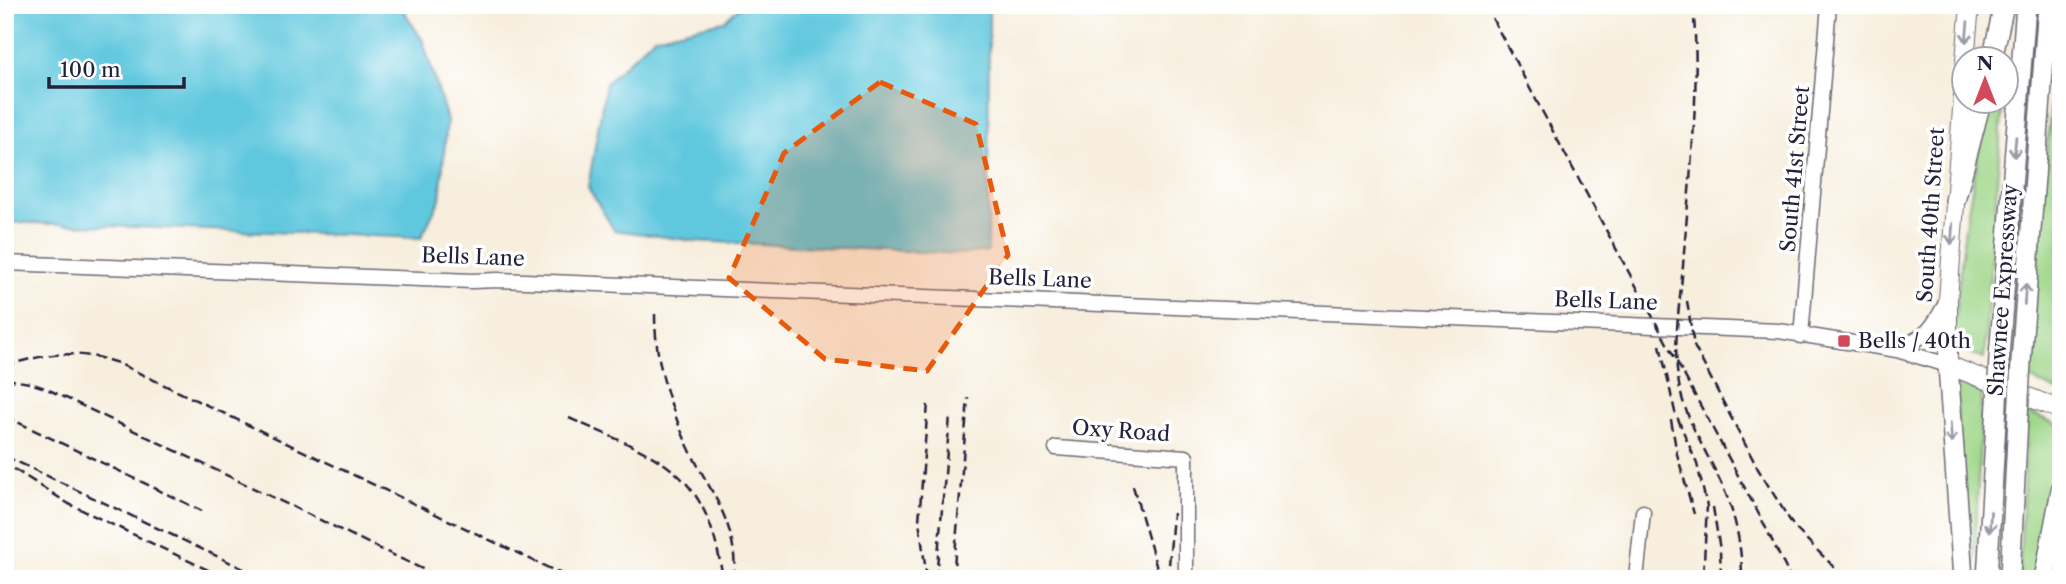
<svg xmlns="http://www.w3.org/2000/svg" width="2066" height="584" font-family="'Libre Caslon Text',serif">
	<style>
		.green { fill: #9dd587; stroke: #607c61; stroke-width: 2 }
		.water { fill: #61c8de; stroke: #42758c; stroke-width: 2 }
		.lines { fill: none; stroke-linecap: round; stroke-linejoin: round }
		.minor-casing { stroke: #6d6974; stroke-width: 17 }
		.major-casing { stroke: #6d6974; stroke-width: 20 }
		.highway-casing { stroke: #6d6974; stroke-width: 22 }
		.minor { stroke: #fff; stroke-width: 14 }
		.major { stroke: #fff; stroke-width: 18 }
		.highway { stroke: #fff; stroke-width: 19 }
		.rail { stroke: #22223b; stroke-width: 2.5; stroke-dasharray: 10 5; stroke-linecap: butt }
		.highway-bridge-casing { stroke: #6d6974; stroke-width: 22; stroke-linecap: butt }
		.highway-bridge { stroke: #fff; stroke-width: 19 }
		.oneway { stroke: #9c9ca7 }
		.marked { fill: #e8590c; fill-opacity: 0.2; stroke: #e8590c; stroke-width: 5; stroke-dasharray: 14 9; stroke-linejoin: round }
		.poi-dot { fill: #d1495b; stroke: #fff; stroke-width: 2.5 }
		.labels { text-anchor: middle; stroke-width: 7; stroke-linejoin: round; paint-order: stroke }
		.street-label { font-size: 21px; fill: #22223b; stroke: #fff }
		.poi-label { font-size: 21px; fill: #22223b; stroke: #fff; text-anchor: start }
	</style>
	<rect width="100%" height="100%" fill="#fff"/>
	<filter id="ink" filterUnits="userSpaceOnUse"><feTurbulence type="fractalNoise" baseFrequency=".0143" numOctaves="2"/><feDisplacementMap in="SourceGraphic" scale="14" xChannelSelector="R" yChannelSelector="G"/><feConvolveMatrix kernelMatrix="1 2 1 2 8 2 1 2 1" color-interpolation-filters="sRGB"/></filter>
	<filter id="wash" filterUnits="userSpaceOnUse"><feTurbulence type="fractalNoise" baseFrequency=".00686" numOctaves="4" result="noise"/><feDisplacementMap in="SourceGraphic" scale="28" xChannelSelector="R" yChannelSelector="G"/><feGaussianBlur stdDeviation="1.57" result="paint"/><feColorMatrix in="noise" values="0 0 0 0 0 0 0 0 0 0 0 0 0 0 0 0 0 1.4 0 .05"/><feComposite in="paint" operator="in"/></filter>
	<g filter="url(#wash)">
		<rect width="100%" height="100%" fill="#f7eedd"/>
		<path class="green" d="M2055,49H2057L2058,63L2061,147L2059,392L2029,378Z
			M1988,102H2003L1984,359L1952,348L1965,227Z
			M1956,382L1982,393L1974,579H1966Z
			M2027,412L2061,426V444L2034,579H2019Z"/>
		<path class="water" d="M5,5H400L423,41L447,120L440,199L421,238L5,222Z
			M742,5H989L988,251L964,254L695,241L614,230L588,187L606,83L654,37L724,21Z"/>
	</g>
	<g filter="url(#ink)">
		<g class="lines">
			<g class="minor-casing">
				<path id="minor" d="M5,263L472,281L498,280L1779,331L1897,350L1948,365
					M1801,336L1829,5
					M1897,350C1928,334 1931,332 1947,301
					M1056,448L1186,457V579
					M1636,579L1643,512"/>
			</g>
			<g class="major-casing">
				<path id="major" d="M1965,60L1970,5
					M1965,68L1948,300V365L2061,410"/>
			</g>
			<g class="highway-casing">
				<path id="highway" d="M1992,60L2004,5
					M1955,201L1981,102
					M1999,357L2026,5
					M2021,362L2048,5
					M1948,365L1963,579
					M1987,579L1997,404
					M2010,579L2018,417
					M2044,579L2061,490"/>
			</g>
			<use href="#minor" class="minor"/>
			<use href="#major" class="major"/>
			<use href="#highway" class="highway"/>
			<path class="rail" d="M1485,5L1762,520L1791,579
				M1693,5C1701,92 1689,179 1683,266C1680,302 1673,342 1678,378C1684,425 1715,461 1730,505C1738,529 1742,554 1742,579
				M1687,301L1694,346L1758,469L1794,527L1846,579
				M655,314C655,361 668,401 687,444C709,492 739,522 734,579
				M1660,345L1675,412L1697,464L1707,506L1703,579
				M5,366C48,353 75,349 118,363L572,579
				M5,379L30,383L45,388L443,579
				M5,416L202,511
				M569,418C663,460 706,467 723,579
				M1671,420L1677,454L1694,514
				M5,456L265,579
				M14,469L69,504L227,579
				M1133,486L1160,579
				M1713,507L1720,550L1721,579
				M927,579L919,521L928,403
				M936,579L950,416
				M953,579L968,398
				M1168,579L1173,513"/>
			<g class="highway-bridge-casing">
				<path id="highway-bridge" d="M1997,404L1999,357
					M2018,417L2021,362"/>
			</g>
			<use href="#highway-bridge" class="highway-bridge"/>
		</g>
		<defs><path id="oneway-shaft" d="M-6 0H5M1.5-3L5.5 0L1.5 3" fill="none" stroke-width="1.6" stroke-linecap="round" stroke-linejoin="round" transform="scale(1.75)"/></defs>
		<g class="oneway">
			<use href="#oneway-shaft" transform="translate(1967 32) rotate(95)"/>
			<use href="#oneway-shaft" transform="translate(2015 147) rotate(95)"/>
			<use href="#oneway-shaft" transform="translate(1952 234) rotate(94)"/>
			<use href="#oneway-shaft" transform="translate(2025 294) rotate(-86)"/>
			<use href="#oneway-shaft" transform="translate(1951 433) rotate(86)"/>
			<use href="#oneway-shaft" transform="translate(1990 522) rotate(93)"/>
		</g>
	</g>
	<path class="marked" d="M880,82L976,124L1008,255L927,371L825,359L729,278L784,153Z"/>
	<rect class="poi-dot" x="1837" y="334" width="14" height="14" rx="3.5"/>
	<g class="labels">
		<g class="street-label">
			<text transform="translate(1795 169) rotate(-85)" y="7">South 41st Street</text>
			<text transform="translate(1931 215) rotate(-86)" y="7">South 40th Street</text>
			<text transform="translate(473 257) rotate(2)" y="7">Bells Lane</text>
			<text transform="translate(1040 279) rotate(2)" y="7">Bells Lane</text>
			<text transform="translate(2003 290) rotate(-86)" y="7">Shawnee Expressway</text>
			<text transform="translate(1606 301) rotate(2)" y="7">Bells Lane</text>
			<text transform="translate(1121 431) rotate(4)" y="7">Oxy Road</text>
		</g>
		<g class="poi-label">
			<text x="1858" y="348">Bells / 40th</text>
		</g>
	</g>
	<rect width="2066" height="584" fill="none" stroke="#fff" stroke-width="28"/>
	<g transform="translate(1985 80)"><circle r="33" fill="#ffffff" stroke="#a7a7b1" stroke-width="2"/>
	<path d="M0-5L12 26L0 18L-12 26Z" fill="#d1495b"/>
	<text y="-10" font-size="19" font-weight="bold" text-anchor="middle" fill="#22223b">N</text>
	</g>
	<path d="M49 77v10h135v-10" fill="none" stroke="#22223b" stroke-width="3.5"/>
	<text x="60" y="77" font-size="21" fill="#22223b" stroke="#ffffff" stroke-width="5" paint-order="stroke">100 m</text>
</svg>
